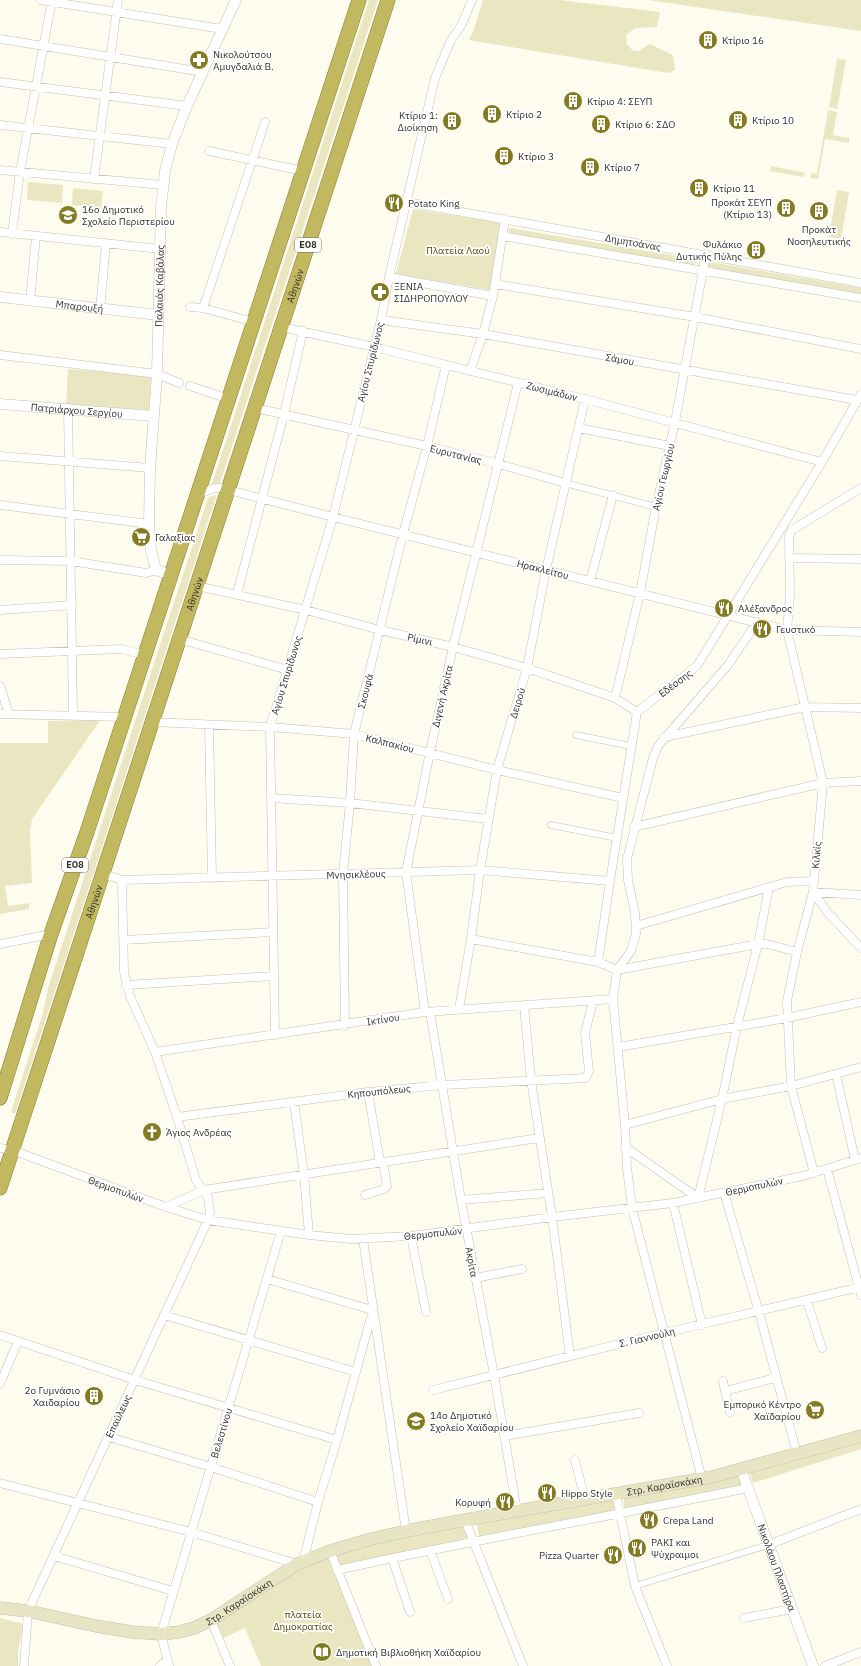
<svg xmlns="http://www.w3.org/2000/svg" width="861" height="1666" font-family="'IBM Plex Sans',sans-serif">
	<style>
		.green { fill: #e9e6c1 }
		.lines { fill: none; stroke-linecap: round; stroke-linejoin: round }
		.pedestrian-casing { stroke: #c2c1b4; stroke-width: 7 }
		.minor-casing { stroke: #c2c1b4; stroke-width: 9 }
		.tertiary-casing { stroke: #c2c1b4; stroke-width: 11 }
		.secondary-casing { stroke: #c2c1b4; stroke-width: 13 }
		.trunk-casing { stroke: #857e35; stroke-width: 15 }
		.pedestrian { stroke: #fff; stroke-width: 6 }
		.minor { stroke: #fff; stroke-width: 8 }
		.tertiary { stroke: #fff; stroke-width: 10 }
		.secondary { stroke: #e8e5c4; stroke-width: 12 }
		.trunk { stroke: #c2b860; stroke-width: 14 }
		.labels { text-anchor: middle; stroke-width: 3.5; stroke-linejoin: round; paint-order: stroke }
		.shield { fill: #fff; stroke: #70706c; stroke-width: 1 }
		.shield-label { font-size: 9px; font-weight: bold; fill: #32322d }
		.poi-label { font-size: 10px; fill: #32322d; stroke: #fff; text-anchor: start }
		.street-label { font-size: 10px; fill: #32322d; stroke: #fff }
		.park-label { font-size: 10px; fill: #534d0b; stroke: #fff }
	</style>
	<rect width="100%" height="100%" fill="#fdfcef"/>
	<path class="green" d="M369,0H378L220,483L211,487Z
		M483,0H559L660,12L657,27L635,28L626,35L627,44L632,50L639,51L650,44L673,55L675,70L668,73L469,40L475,26Z
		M648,0H861V31Z
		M837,59L846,60L837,109L829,107Z
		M828,110L837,112L833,135L849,138V143L825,139L818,179L810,178L811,173L817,174Z
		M771,166L805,173L804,177L770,171Z
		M28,182L63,185L62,203L27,200Z
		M73,188L103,191L101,208L72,205Z
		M837,190L849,192L841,239L829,237Z
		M413,209L501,223L490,290L396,274Z
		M510,228L694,259L697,262L693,265L510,233L508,231Z
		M710,262L861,288V295L709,269L707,266L708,263Z
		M68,369L151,376L149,410L66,405Z
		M217,494L15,1114L11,1112L43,1013L48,988L208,498Z
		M98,720L99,722L32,819L30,832L32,883L5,886L8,906L29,903V909L0,914V743H48V721Z
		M861,1440V1449L753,1483L749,1469Z
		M740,1471L745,1485L624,1510V1499Z
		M616,1494V1512L479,1536L477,1524Z
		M463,1523L469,1538L340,1566L334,1552Z
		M328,1558L373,1666H261L245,1628L223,1638L217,1624L291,1571Z
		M0,1618L23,1624L18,1651V1666H0Z"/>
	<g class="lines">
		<g class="pedestrian-casing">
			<path id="pedestrian" d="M565,483L656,507
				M576,735L631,746
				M551,825L617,838
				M635,1586L768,1545"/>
		</g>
		<g class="minor-casing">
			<path id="minor" d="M41,0L222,29
				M0,39L203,72
				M0,82L187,106
				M0,125L172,144
				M209,151L303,171
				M0,170L163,185
				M94,179L118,0
				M406,202L861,283
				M0,232L160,249
				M12,234L20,172L52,0
				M502,236L861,298
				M389,277L493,296
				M495,284L695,317L861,349
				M30,301L36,236
				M190,307L203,308L254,322
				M203,308L265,122
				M100,309L106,244
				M381,320L483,334L857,400
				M281,327L374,347L585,399L822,462
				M0,355L157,374L179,383
				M470,371L483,334L493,296L505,219
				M190,386L229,399
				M68,408L73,715
				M255,408L427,446L499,464L565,483
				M579,428L670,446
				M0,456L150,468
				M198,494L215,488H221L333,517L787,630L861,632
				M0,505L149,524
				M789,535L790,596L787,630L823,783L813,892L797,952L787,1001L791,1086L814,1173
				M789,535L792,530L861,488
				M789,558L861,559
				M0,560L71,561L146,573L156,570
				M590,581L613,495
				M197,586L306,610L380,630L453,647L527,668L615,698L637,712
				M237,594L284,414L303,331
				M0,610L72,605
				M179,639L288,670
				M0,654L121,649L145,655
				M0,686L9,714
				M615,698L640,593L656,507L675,422L706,254
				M0,714L125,717
				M152,722L270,727L354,734L497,770L623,798
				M209,725L212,878
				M665,737L805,707L861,708
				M271,798L350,803L488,819
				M634,827L823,783L861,781
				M103,874L122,880L480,870L610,881
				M813,892L828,913L861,948
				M813,892L861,895
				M636,926L787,882L814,881
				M471,939L598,962L617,970
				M123,940L273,932
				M0,944L51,934
				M598,962L610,881L637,712L697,666L822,462L861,394
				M617,970L758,944H767L797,952
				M126,985L274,976
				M524,1005L531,1080L552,1217L570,1356
				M459,1009L471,939L480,870L497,770L527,668L546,570L585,399
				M425,1012L406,872L430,752L453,647L518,383
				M430,1012L461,1200L494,1375L517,1511
				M345,1025L343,874L350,803L354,734L403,534L427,446L446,365
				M275,1035L270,727L333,517L381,320L389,277L435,78L450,42L462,24L472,0
				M618,1047L787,1018L861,1002
				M155,1052L425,1012L613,999
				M836,1074L855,1160
				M368,1092L380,1162
				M294,1102L304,1175L309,1235
				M177,1117L368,1092L443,1085L586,1078L589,1071L585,1033L593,1001
				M625,1125L722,1099L791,1086L861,1067
				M625,1147L698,1198L722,1099L737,1026L758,944L769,887
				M0,1148L12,1150L166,1207L208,1220L309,1235L351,1239L411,1236L552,1217L673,1203L803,1176L861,1158
				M827,1169L861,1295
				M724,1193L759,1312L797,1454
				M365,1195L384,1189L387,1186L383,1162
				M461,1200L548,1193
				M673,1203L702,1325
				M166,1207L204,1190L539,1138
				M411,1236L426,1312
				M363,1239L406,1531
				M475,1278L522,1269
				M267,1279L372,1310
				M807,1301L822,1348
				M164,1315L356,1372
				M0,1335L135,1380L337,1440
				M723,1381L725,1391
				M0,1384L18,1341
				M433,1390L664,1333L861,1287
				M730,1412L725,1391L775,1378
				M504,1436L639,1413
				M109,1437L211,1467L318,1502
				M575,1460L585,1500
				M702,1479L632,1208L627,1168L625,1125L613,999L617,970L631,951L636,934L635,913L628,880L627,859L653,758L658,746L728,665L757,622
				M0,1483L191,1532L297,1564
				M616,1494L635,1586L667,1666
				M465,1520L523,1666
				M768,1545L861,1509
				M430,1550L448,1599
				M330,1551L376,1666
				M54,1556L173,1591
				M392,1558L410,1612
				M303,1562L318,1502L337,1440L371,1317
				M337,1570C474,1540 611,1516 748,1488
				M744,1618L792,1609
				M211,1620L230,1666
				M24,1666L28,1611L208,1220L210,1213L208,1197L196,1180L177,1117L155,1052L130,996L124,972L122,880
				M160,1666L167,1660
				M169,1666L161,1634L281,1231
				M825,1666L861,1652"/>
		</g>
		<g class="tertiary-casing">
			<g id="tertiary">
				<path id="s1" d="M0,297L158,315"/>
				<path id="s2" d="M0,404L153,416"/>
				<path id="s3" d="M171,575L156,570L151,550L149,524L150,468L157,374L161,208L165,171L172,144L187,106L236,0"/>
				<path id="s4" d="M741,1469L813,1666"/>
			</g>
		</g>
		<g class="secondary-casing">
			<g id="secondary">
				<path id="s5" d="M0,1608L28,1611L96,1626L132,1632L161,1634L179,1632L194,1628L211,1620L297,1564L330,1551L371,1539L406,1531L465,1520L712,1477L861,1436"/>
			</g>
		</g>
		<g class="trunk-casing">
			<g id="trunk">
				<path d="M0,1098L51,934L87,832L359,0"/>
				<path id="s6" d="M0,1188L388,0"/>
			</g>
		</g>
		<use href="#pedestrian" class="pedestrian"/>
		<use href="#minor" class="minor"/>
		<use href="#tertiary" class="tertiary"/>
		<use href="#secondary" class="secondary"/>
		<use href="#trunk" class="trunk"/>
	</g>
	<defs>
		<g id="building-disc" transform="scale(1)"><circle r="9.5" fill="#847b21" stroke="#fff"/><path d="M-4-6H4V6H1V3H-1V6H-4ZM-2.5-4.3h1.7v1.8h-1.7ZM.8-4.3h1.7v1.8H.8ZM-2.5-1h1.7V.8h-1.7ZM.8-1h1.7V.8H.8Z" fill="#fff"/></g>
		<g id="pharmacy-disc" transform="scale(1)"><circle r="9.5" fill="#847b21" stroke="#fff"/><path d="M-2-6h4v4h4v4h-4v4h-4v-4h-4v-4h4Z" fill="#fff"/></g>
		<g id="restaurant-disc" transform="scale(1)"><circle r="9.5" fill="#847b21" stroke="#fff"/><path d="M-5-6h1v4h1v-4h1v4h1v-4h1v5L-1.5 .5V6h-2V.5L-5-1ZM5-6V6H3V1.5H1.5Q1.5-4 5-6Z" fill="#fff"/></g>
		<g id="school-disc" transform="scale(1)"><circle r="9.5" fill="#847b21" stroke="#fff"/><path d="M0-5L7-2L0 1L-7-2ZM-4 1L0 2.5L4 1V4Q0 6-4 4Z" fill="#fff"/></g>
		<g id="supermarket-disc" transform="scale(1)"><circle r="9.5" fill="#847b21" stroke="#fff"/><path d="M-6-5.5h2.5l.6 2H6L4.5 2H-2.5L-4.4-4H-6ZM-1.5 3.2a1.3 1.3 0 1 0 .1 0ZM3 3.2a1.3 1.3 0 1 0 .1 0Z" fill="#fff"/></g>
		<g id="church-disc" transform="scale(1)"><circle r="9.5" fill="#847b21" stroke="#fff"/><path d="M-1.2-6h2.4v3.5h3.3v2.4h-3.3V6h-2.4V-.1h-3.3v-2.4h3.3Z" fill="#fff"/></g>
		<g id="library-disc" transform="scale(1)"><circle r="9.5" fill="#847b21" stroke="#fff"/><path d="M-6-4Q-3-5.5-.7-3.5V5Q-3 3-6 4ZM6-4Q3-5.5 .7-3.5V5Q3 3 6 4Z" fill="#fff"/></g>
	</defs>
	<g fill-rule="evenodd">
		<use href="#building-disc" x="708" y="40"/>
		<use href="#pharmacy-disc" x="199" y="60"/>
		<use href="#building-disc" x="573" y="101"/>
		<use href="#building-disc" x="492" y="114"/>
		<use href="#building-disc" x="738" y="120"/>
		<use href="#building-disc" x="452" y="121"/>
		<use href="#building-disc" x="601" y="124"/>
		<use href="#building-disc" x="504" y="156"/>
		<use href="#building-disc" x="590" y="167"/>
		<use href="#building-disc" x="699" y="188"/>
		<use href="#restaurant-disc" x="394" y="203"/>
		<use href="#building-disc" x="786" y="208"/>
		<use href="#building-disc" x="819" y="211"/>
		<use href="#school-disc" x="68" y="215"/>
		<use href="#building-disc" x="756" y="250"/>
		<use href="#pharmacy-disc" x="380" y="292"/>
		<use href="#supermarket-disc" x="141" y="537"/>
		<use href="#restaurant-disc" x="724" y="608"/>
		<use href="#restaurant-disc" x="762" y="629"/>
		<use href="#church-disc" x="152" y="1132"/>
		<use href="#building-disc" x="94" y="1396"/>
		<use href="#supermarket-disc" x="815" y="1410"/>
		<use href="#school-disc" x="416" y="1421"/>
		<use href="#restaurant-disc" x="547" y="1493"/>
		<use href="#restaurant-disc" x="505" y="1502"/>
		<use href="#restaurant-disc" x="649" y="1520"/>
		<use href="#restaurant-disc" x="637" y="1548"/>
		<use href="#restaurant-disc" x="613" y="1555"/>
		<use href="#library-disc" x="322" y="1652"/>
	</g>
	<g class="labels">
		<g class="shield">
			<rect x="295" y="238" width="26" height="14" rx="3"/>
			<rect x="62" y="858" width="26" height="14" rx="3"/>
		</g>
		<g class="shield-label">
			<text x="308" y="248">ΕΟ8</text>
			<text x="75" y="868">ΕΟ8</text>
		</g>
		<g class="poi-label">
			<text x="722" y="44">Κτίριο 16</text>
			<text x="213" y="58">Νικολούτσου<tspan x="213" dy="12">Αμυγδαλιά Β.</tspan></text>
			<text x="587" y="105">Κτίριο 4: ΣΕΥΠ</text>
			<text x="506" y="118">Κτίριο 2</text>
			<text x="438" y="119" text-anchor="end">Κτίριο 1:<tspan x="438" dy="12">Διοίκηση</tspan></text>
			<text x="752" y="124">Κτίριο 10</text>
			<text x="615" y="128">Κτίριο 6: ΣΔΟ</text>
			<text x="518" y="160">Κτίριο 3</text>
			<text x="604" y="171">Κτίριο 7</text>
			<text x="713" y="192">Κτίριο 11</text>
			<text x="772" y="206" text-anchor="end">Προκάτ ΣΕΥΠ<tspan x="772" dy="12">(Κτίριο 13)</tspan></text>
			<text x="408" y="207">Potato King</text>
			<text x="82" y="213">16ο Δημοτικό<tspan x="82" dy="12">Σχολείο Περιστερίου</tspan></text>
			<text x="819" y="233" text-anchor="middle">Προκάτ<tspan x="819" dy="12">Νοσηλευτικής</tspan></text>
			<text x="742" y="248" text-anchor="end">Φυλάκιο<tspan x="742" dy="12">Δυτικής Πύλης</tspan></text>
			<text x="394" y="290">ΞΕΝΙΑ<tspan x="394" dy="12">ΣΙΔΗΡΟΠΟΥΛΟΥ</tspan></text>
			<text x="155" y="541">Γαλαξίας</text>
			<text x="738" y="612">Αλέξανδρος</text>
			<text x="776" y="633">Γευστικό</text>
			<text x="166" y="1136">Άγιος Ανδρέας</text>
			<text x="80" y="1394" text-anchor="end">2ο Γυμνάσιο<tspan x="80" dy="12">Χαιδαρίου</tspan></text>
			<text x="801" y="1408" text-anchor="end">Εμπορικό Κέντρο<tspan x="801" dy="12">Χαϊδαρίου</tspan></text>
			<text x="430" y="1419">14ο Δημοτικό<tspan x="430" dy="12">Σχολείο Χαϊδαρίου</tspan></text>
			<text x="561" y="1497">Hippo Style</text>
			<text x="491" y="1506" text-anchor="end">Κορυφή</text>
			<text x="663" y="1524">Crepa Land</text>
			<text x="651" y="1546">ΡΑΚΙ και<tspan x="651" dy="12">Ψύχραιμοι</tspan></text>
			<text x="599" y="1559" text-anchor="end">Pizza Quarter</text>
			<text x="336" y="1656">Δημοτική Βιβλιοθήκη Χαϊδαρίου</text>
		</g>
		<g class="street-label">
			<text transform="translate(633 242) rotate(10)" y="4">Δημητσάνας</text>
			<text dy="4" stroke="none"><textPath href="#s3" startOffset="301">Παλαιάς Καβάλας</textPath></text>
			<text dy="4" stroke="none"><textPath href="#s6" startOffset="949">Αθηνών</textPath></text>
			<text dy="4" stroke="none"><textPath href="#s1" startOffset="80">Μπαρουξή</textPath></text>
			<text transform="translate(620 359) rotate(10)" y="4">Σάμου</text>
			<text transform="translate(370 362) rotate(-76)" y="4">Αγίου Σπυρίδωνος</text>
			<text transform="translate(552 391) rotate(14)" y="4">Ζωσιμάδων</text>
			<text dy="4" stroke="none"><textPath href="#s2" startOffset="77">Πατριάρχου Σεργίου</textPath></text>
			<text transform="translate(456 454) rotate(14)" y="4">Ευρυτανίας</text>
			<text transform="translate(663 477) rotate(-77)" y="4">Αγίου Γεωργίου</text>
			<text transform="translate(543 569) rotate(14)" y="4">Ηρακλείτου</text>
			<text dy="4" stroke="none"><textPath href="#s6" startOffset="625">Αθηνών</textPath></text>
			<text transform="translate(420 639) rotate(12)" y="4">Ρίμινι</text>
			<text transform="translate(286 675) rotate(-73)" y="4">Αγίου Σπυρίδωνος</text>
			<text transform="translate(675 683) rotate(-37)" y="4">Εδέσσης</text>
			<text transform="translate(365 691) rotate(-76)" y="4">Σκουφά</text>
			<text transform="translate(442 696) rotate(-77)" y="4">Διγενή Ακρίτα</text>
			<text transform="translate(517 703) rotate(-73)" y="4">Δειρού</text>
			<text transform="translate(390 743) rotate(14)" y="4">Καλπακίου</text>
			<text transform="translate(816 855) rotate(-85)" y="4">Κιλκίς</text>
			<text transform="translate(356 874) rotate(-2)" y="4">Μνησικλέους</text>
			<text dy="4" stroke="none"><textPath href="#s6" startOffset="301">Αθηνών</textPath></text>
			<text transform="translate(383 1019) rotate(-9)" y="4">Ικτίνου</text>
			<text transform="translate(379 1091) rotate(-6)" y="4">Κηπουπόλεως</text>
			<text transform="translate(754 1186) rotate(-12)" y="4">Θερμοπυλών</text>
			<text transform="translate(116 1189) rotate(20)" y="4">Θερμοπυλών</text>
			<text transform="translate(433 1233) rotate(-6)" y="4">Θερμοπυλών</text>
			<text transform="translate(472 1262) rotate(80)" y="4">Ακρίτα</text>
			<text transform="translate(647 1337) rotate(-13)" y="4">Σ. Γιαννούλη</text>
			<text transform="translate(118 1416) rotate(-65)" y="4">Επαύλεως</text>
			<text transform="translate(221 1433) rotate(-73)" y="4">Βελεστίνου</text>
			<text dy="4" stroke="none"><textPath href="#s5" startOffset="695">Στρ. Καραϊσκάκη</textPath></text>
			<text dy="4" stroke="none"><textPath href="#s4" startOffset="105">Νικολάου Πλαστήρα</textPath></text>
			<text dy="4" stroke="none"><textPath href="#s5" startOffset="249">Στρ. Καραϊσκάκη</textPath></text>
		</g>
		<g class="park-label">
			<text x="458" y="254">Πλατεία Λαού</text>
			<text x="303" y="1618">πλατεία<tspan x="303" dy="12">Δημοκρατίας</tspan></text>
		</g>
	</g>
</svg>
